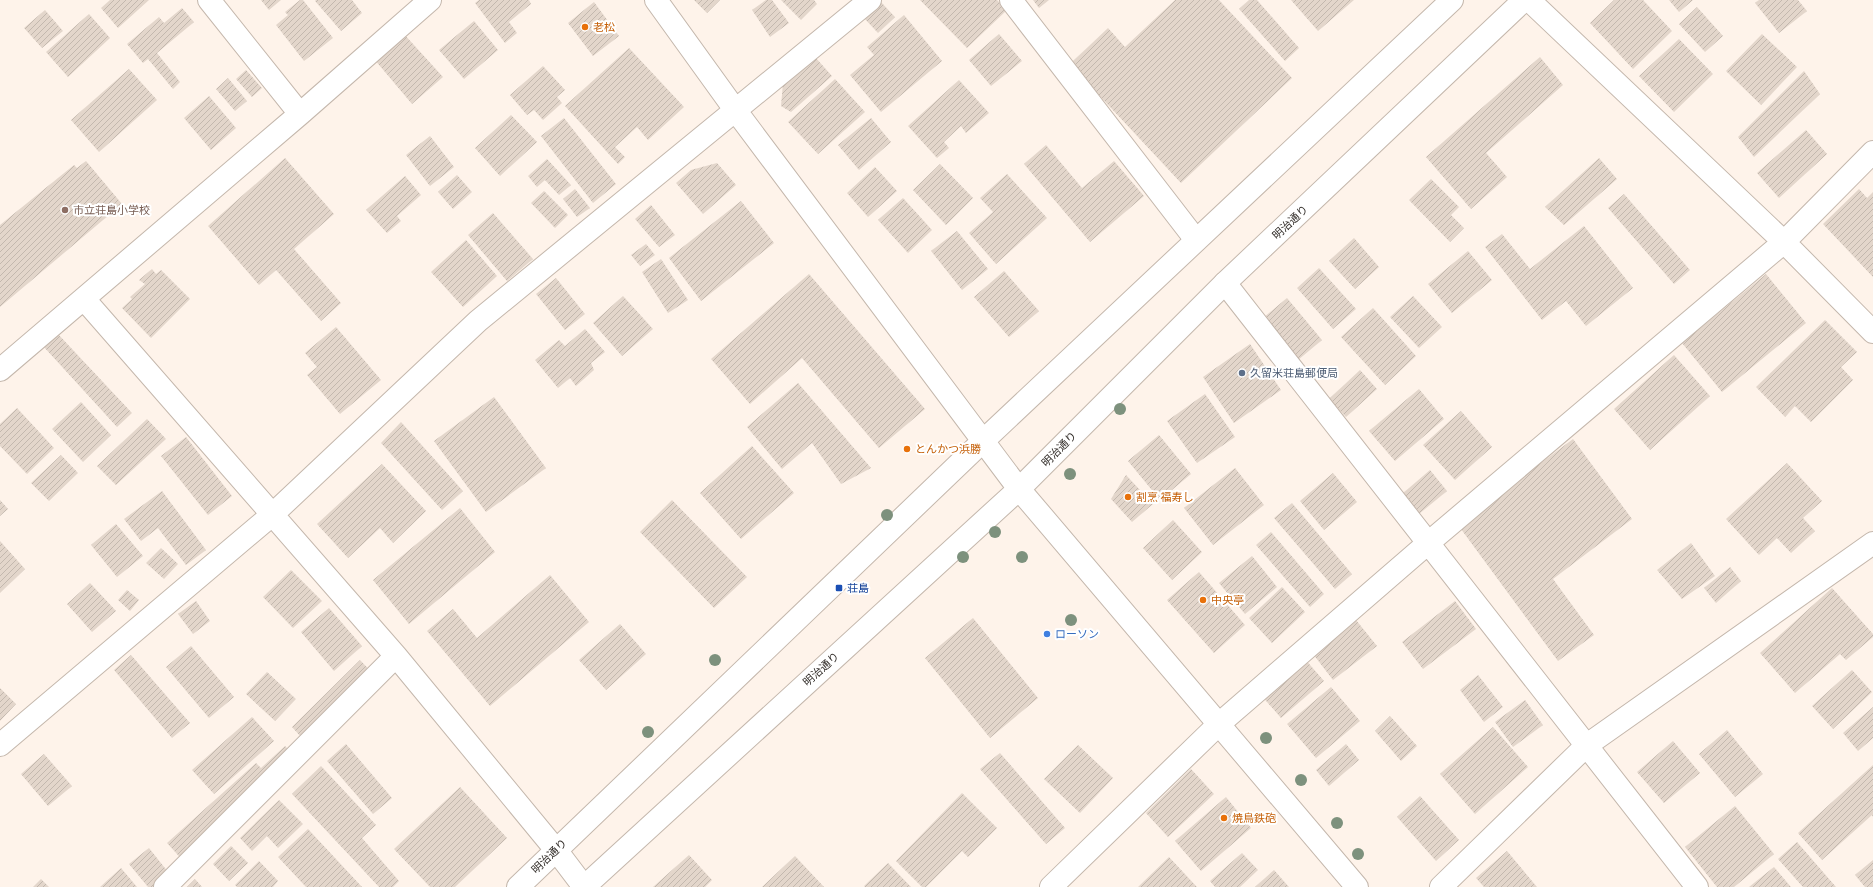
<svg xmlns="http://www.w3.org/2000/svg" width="1873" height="887" font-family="'IBM Plex Serif','Noto Sans JP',serif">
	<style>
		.building { fill: url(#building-hatch) }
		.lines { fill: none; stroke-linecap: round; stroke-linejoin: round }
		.minor-casing { stroke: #c4b7ac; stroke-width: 24 }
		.major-casing { stroke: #c4b7ac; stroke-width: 24 }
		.minor { stroke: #fff; stroke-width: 22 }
		.major { stroke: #fff; stroke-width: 22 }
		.tree { fill: #7d917d }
		.food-dot { fill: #e8710a; stroke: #fff; stroke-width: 1.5 }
		.education-dot { fill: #8d6e63; stroke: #fff; stroke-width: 1.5 }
		.service-dot { fill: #5c6f8a; stroke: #fff; stroke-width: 1.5 }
		.transit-dot { fill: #1a4fb4; stroke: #fff; stroke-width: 1.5 }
		.shop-dot { fill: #3f7fe0; stroke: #fff; stroke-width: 1.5 }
		.labels { text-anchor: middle; stroke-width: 4; stroke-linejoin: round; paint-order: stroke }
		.food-label { font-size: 11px; fill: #c56008; stroke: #fff; text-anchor: start }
		.education-label { font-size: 11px; fill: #785e54; stroke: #fff; text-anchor: start }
		.street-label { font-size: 11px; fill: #322d29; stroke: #fff }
		.service-label { font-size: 11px; fill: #4e5e75; stroke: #fff; text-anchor: start }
		.transit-label { font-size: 11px; fill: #164399; stroke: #fff; text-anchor: start }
		.shop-label { font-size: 11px; fill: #366cbe; stroke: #fff; text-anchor: start }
	</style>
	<defs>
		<pattern id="building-hatch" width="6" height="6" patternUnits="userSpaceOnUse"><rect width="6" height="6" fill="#e3d6cb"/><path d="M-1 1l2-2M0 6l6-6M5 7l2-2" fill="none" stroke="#c3b8ae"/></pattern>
	</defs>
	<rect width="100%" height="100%" fill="#fef3ea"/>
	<path class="building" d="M110,0H149L118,28L101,8Z
		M261,0H281L269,10Z
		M300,0H303L333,38L304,61L276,25L288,15L285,12Z
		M316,0H352L362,13L341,31L315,1Z
		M479,0H529L531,4L509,22L517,33L505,43L475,3Z
		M694,0H720L707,13Z
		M766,0H772L789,23L770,37L752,10Z
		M781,0H814L817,4L801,20Z
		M920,0H997L1007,10L967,48Z
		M1033,0H1049L1039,8Z
		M1175,0H1219L1292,78L1181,183L1070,64L1108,28L1125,47Z
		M1249,0H1257L1299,48L1285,61L1239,9Z
		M1291,0H1354L1318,31Z
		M1614,0H1643L1672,31L1633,69L1590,23Z
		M1669,0H1693L1679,12Z
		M1759,0H1798L1807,11L1779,33L1755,3Z
		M880,1L895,17L878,33L863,17Z
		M594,2L619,36L593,56L568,23Z
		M1697,7L1723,36L1705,52L1679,24Z
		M182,8L194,22L157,53L180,82L173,89L148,59L143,63L127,44L159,17L164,23Z
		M45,10L63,31L42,48L24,28Z
		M89,14L110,38L68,77L46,52Z
		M904,15L942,61L881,112L850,75L874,55L867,47Z
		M474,21L498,50L464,79L439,50Z
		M403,33L443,77L412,104L374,59Z
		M999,34L1022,61L991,86L969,60Z
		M1762,34L1797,67L1761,105L1726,71Z
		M1679,39L1713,74L1674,112L1639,76Z
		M629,48L684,107L648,140L637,127L615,147L625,157L618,164L565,106Z
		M815,57L832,76L791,112L781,106L783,83Z
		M1540,57L1563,85L1486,153L1507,177L1471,209L1426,157Z
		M543,66L565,90L557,97L562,103L543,120L534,110L527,115L510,95Z
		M129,69L157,100L99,152L71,120Z
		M246,70L262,88L252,97L236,79Z
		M1804,71L1820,94L1754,157L1738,137Z
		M228,78L247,101L235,111L216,89Z
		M835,79L865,112L818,154L788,122Z
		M959,80L989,113L966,133L961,126L944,142L949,148L937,158L908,126Z
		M209,96L236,128L211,150L184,118Z
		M511,115L537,142L500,176L475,148Z
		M564,118L616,184L593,203L541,136Z
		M871,118L891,142L859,170L838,145Z
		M1806,130L1827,154L1779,198L1757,173Z
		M430,136L454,167L430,186L406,155Z
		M1046,145L1082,188L1114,161L1144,196L1090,242L1024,164Z
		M285,158L334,214L294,249L341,303L321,321L276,270L259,285L208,226Z
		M1599,158L1617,179L1564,225L1545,207Z
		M547,159L571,185L559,195L545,180L537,187L528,176Z
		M86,161L122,204L0,307V225L74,165L77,168Z
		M717,163L736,185L703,214L676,183L691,170Z
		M940,164L973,198L946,225L913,190Z
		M875,167L897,191L868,217L847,193Z
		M1007,174L1047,218L996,264L969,233L993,212L980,198Z
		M457,175L472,192L453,209L438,192Z
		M405,176L421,195L397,216L401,221L387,233L366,210Z
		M1431,179L1459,207L1451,215L1464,228L1450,242L1409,200Z
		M575,189L590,208L577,217L563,199Z
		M1859,189L1867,198L1873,192V277L1823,224Z
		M544,191L568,215L555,228L531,203Z
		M1624,194L1690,270L1674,284L1608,208Z
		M903,198L932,230L908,253L878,220Z
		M741,201L774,243L701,301L669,258Z
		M651,205L675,235L659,247L635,219Z
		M493,213L533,259L507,281L468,235Z
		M1584,226L1633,288L1586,326L1566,301L1542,320L1485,247L1502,234L1530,269Z
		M957,231L988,269L962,290L931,251Z
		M1354,238L1379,267L1355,289L1329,261Z
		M466,240L497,276L463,307L431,272Z
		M646,244L655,255L640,266L631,255Z
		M1468,251L1492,280L1452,313L1428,284Z
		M661,259L688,300L668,313L642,272Z
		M1319,268L1356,309L1333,329L1297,288Z
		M152,269L156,274L161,270L190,299L151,338L122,308L132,299L130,297L145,284L139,280Z
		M1004,271L1039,311L1009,337L974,297Z
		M809,274L925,409L879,448L802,358L750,404L711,359Z
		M1766,274L1806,323L1722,392L1682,343Z
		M556,278L585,314L565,330L536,294Z
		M623,296L653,329L622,356L593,323Z
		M1413,296L1442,327L1419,348L1390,317Z
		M1287,298L1322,340L1298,360L1263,318Z
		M1373,308L1416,356L1385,385L1341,337Z
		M1825,320L1857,352L1841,367L1853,380L1811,422L1795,406L1785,417L1756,387Z
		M336,327L381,380L340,414L307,375L317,367L305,353Z
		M585,329L605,352L591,363L594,370L576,386L570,378L558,388L535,360L559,340L565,346Z
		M57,333L132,413L117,427L43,346Z
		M1250,344L1281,390L1234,423L1203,377Z
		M1674,355L1710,396L1650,450L1614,409Z
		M1360,370L1377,389L1346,417L1329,399Z
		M798,383L871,468L841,484L812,443L782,469L747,427Z
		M1419,389L1444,419L1395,461L1369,431Z
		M1205,394L1235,437L1197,463L1167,421Z
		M494,397L546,468L486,512L434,441Z
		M81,402L111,435L83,462L52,429Z
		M17,408L54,448L27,474L0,446V424Z
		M1461,411L1492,447L1455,480L1423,445Z
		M147,419L166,439L116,485L97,466Z
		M401,422L463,491L442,510L381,443Z
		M1159,435L1191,474L1160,500L1128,461Z
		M186,437L232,496L208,515L161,456Z
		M1573,439L1632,519L1553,579L1594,635L1558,661L1458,525Z
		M752,446L794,493L741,539L700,493Z
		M61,455L78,473L49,501L31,483Z
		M1787,463L1822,501L1803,518L1815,531L1791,553L1777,538L1759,555L1726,519Z
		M382,464L426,511L393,543L380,528L348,558L317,524Z
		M1235,468L1264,505L1213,545L1184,508Z
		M1430,470L1447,491L1419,514L1402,494Z
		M1333,473L1357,502L1324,530L1300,501Z
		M1126,475L1153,504L1132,522L1111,499Z
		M162,491L206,550L186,565L158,528L141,541L124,519Z
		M0,500L8,509L0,516Z
		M672,500L747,577L714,608L640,532Z
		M1292,503L1352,574L1335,589L1274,518Z
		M460,508L495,552L409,624L373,580Z
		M1173,520L1202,552L1172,580L1143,548Z
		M116,524L143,556L117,577L91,545Z
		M1271,532L1324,594L1310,607L1256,545Z
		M0,541L25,569L0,593Z
		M1691,543L1715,576L1682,599L1657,570Z
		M161,548L178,564L164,579L146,563Z
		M1252,556L1277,587L1245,614L1219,583Z
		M1730,567L1741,581L1716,603L1704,588Z
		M291,570L322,601L293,628L263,597Z
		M1199,572L1245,625L1214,653L1167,600Z
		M550,575L589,622L490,706L427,631L453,609L477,638Z
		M90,583L116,611L92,632L67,604Z
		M1282,587L1305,612L1272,643L1249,618Z
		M1832,588L1873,634V637L1846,660L1840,654L1795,693L1760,653Z
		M127,590L139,600L130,611L118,600Z
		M196,601L210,621L193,634L178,614Z
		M1455,601L1476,629L1423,669L1402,642Z
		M329,608L362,646L334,671L301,632Z
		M973,618L1038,698L990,738L925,658Z
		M1356,620L1377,646L1333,680L1313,654Z
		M620,624L646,654L606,690L579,660Z
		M191,646L234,697L209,718L166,667Z
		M131,655L190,723L172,738L114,670Z
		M1304,658L1324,681L1281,718L1261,695Z
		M360,660L381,682L311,748L292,727Z
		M1852,670L1872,692L1833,729L1812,706Z
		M267,672L296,699L275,721L246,694Z
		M1478,675L1503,707L1484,722L1460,690Z
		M1331,687L1360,721L1316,758L1287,724Z
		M0,688L16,704L0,721Z
		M1525,700L1543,725L1513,747L1495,722Z
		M1873,707V738L1858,751L1843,733Z
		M1390,716L1417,746L1401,761L1375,731Z
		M252,717L274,741L214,794L192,770Z
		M1493,727L1528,767L1475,814L1440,774Z
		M1727,730L1763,774L1735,797L1699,754Z
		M1673,741L1700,773L1664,803L1637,772Z
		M346,744L392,798L373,814L327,761Z
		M1346,744L1359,760L1329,786L1316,770Z
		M1078,745L1113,778L1080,813L1044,779Z
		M285,746L299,761L186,864L167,843L256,763L261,768Z
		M1000,753L1065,828L1046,844L980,769Z
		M44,754L72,786L48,806L21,774Z
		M1873,765V817L1872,815L1822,860L1798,833Z
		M321,766L376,825L362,838L399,881L393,887H379L292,794Z
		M1191,769L1214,794L1168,837L1146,813Z
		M460,787L507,838L455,887H430L394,849Z
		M962,793L997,828L968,857L962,851L926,887H922L896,861Z
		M1420,796L1459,840L1436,861L1397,817Z
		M1226,797L1251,828L1201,871L1175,841Z
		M279,800L303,824L278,848L267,836L252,851L240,838Z
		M1735,806L1774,854L1734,887H1717L1685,847Z
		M308,829L362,887H306L278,857Z
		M1797,842L1836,887H1803L1778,859Z
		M231,846L248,863L229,881L213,864Z
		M149,848L172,877L159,887H148L129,864Z
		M1507,851L1537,887H1484L1476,878Z
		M1242,853L1258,870L1240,887H1215L1210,881Z
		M689,855L712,880L705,887H653Z
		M795,856L824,887H762Z
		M1169,857L1197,887H1138Z
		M1873,860V887H1865L1855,875Z
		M259,861L278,881L273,887H237L235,885Z
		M888,863L911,887H865L864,886Z
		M1774,867L1791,887H1749Z
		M121,868L137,887H100Z
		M1274,870L1289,887H1255Z
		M41,879L49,887H33Z
		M195,879L202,887H187Z"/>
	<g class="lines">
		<g class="minor-casing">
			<path id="minor" d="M209,0L300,114
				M656,0L736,111L1019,489L1357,887
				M1011,0L1196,240
				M1529,0L1784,242L1873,332
				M1225,283L1697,887
				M84,299L396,656L556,850L584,887
				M0,370L300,114L430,0
				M0,745L273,514L478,321L870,0
				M165,887L396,656
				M1051,887L1219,724L1427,544L1784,242L1873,152
				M1441,887L1587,745L1873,543"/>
		</g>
		<g class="major-casing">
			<path id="major" d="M518,887L983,441L1452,0
				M584,887L1019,489L1225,283L1524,0"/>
		</g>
		<use href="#minor" class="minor"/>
		<use href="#major" class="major"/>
	</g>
	<g class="tree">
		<circle cx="1120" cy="409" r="6"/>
		<circle cx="1070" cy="474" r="6"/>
		<circle cx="887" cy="515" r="6"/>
		<circle cx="995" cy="532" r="6"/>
		<circle cx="963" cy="557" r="6"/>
		<circle cx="1022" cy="557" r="6"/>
		<circle cx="1071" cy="620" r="6"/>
		<circle cx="715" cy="660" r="6"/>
		<circle cx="648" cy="732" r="6"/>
		<circle cx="1266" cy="738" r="6"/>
		<circle cx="1301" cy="780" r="6"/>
		<circle cx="1337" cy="823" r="6"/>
		<circle cx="1358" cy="854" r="6"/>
	</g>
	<g class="food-dot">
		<circle cx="585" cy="27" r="4"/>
		<circle cx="907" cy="449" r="4"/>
		<circle cx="1128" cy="497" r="4"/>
		<circle cx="1203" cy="600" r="4"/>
		<circle cx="1224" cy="818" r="4"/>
	</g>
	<circle class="education-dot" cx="65" cy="210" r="4"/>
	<circle class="service-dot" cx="1242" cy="373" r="4"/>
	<rect class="transit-dot" x="835" y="584" width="8" height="8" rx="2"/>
	<circle class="shop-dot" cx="1047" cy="634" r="4"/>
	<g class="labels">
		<g class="food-label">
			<text x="593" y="31">老松</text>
			<text x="915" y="453">とんかつ浜勝</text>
			<text x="1136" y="501">割烹 福寿し</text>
			<text x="1211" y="604">中央亭</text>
			<text x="1232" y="822">焼鳥鉄砲</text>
		</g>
		<g class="education-label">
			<text x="73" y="214">市立荘島小学校</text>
		</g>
		<g class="street-label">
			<text transform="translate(1290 222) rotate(-43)" y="4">明治通り</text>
			<text transform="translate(1059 449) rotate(-45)" y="4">明治通り</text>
			<text transform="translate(821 669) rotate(-42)" y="4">明治通り</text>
			<text transform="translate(549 856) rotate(-44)" y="4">明治通り</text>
		</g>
		<g class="service-label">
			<text x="1250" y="377">久留米荘島郵便局</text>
		</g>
		<g class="transit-label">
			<text x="847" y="592">荘島</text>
		</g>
		<g class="shop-label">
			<text x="1055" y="638">ローソン</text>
		</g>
	</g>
</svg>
